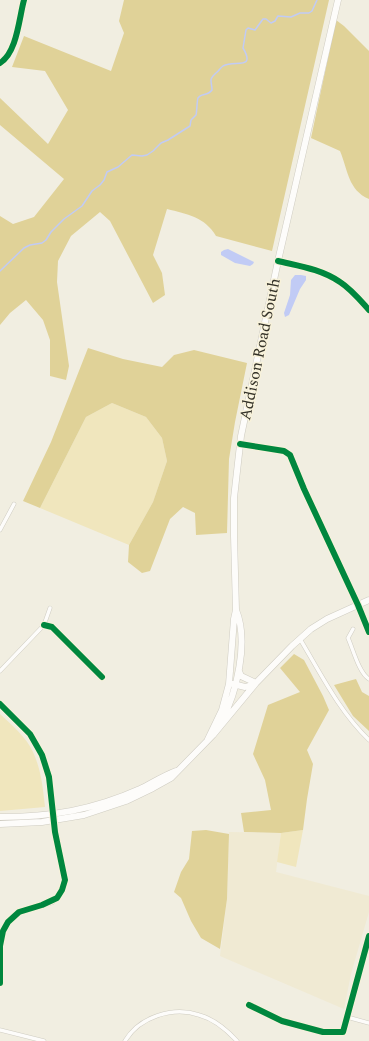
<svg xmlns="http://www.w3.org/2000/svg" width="369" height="1041" font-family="Spectral,serif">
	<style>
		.built { fill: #f0ead3 }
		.green { fill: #f0e6bd }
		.forest { fill: #e0d298 }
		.water { fill: #c1cbf5 }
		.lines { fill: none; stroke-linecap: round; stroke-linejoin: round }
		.stream { stroke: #c1cbf5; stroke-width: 1.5 }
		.minor-casing { stroke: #cfccc2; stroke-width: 4.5 }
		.tertiary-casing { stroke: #cfccc2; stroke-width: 5.5 }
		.primary-casing { stroke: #cfccc2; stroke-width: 7 }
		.minor { stroke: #fdfcfa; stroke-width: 3.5 }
		.tertiary { stroke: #fdfcfa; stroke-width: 4.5 }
		.primary { stroke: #fdfcfa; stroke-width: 6 }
		.cycleway-casing { stroke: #f8f2da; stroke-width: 8 }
		.cycleway { stroke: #00873e; stroke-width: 6 }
		.labels { text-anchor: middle; stroke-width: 3; stroke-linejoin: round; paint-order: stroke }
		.street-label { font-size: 16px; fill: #343229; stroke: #f8f2da }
	</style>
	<rect width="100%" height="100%" fill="#f1eee1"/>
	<path class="built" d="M229,832L281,833L276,872L369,896V912L351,974L344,1009L220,956L227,899Z"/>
	<path class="green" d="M112,403L146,417L162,438L167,461L153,502L129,545L40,508L86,417Z
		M0,714C11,724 27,738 33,752C41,769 43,788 45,807L0,811Z
		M303,830L296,867L277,862L281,833Z"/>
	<path class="forest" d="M124,0H329L272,251L216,236C205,217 187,214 167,209L153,255L162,273L165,295L153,303L110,221L100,212L71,236L58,261L57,282L69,366L66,380L50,376V340L43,320L26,300L10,313L0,325V216L13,224L34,217L64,179L0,125V98L48,144L68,110L45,71L12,67L24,36L111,71L124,33L119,21Z
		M336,20L344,26L369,51V199C348,190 348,170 340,151L311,138Z
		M88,348L123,359L162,367L174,355L194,350L247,363L235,422L229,459L227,533L196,535L195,513L183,507L170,519L150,571L142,573L128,562L129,545L153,502L167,461L162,438L146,417L112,403L86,417L40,508L23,501L51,442Z
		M294,654L304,660L323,696L329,710L307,750L313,764L307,799L303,830L281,833L244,832L241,813L271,810L265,780L253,754L268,705L300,692L280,668Z
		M356,679L362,692L369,696V731L353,716L334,685Z
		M206,830L229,834L227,899L220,949L201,938L191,921L181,898L174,892L181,872L189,859L192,831Z"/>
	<path class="water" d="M228,249L254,262L253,264L250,266L235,263L221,255V252L224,250Z
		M295,275H301L306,276V280L300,289L289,315L285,317L284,313L290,295L291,280Z"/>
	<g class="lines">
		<path class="stream" d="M0,271L24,248L30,245L42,243L46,240L51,232L64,219L82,206L92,191L100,185L104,180L107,172L118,167L132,155L142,156L147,155L153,151L161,143L168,140L190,126L191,120L196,115C197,111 197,100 198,98C201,93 208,96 212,90C212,86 211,84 211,80C211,77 214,75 216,73C219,71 220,68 223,66C235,60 256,70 243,48L246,30L248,28L255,30L263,19H266L271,23L275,21L278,16L291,17L300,13H309L312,11L317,0"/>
		<g class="minor-casing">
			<path id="minor" d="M278,261C299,266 321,269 340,282C351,289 360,300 369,310
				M240,444L284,451L290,455L304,489L358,605L369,632
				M0,530L14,504
				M44,625L52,627L102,677
				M353,629L348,638C353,649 359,673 369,679
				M300,639C321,674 339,711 369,740
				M0,671L44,625L50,608
				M0,704C10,714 22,724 31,735C48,758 50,786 53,814
				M249,1005L282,1021L323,1032H343L369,936
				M347,1017L369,1023
				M0,1030L44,1041
				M125,1041C139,1017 173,1006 199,1015C214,1019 227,1030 237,1041"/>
		</g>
		<g class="tertiary-casing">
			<path id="tertiary" d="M0,63C17,53 19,18 24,0
				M0,983V946L3,931L8,922L19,912L52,902L60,894L64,886V875L53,817"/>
		</g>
		<g class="primary-casing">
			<path id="primary" d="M239,671L241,676L256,683
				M233,684L245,687L255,684
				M221,722C237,693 249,641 236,610
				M208,739L222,710L229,684L234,619L236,610L234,536V498L241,436L278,261L338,0
				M0,817C51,817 93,810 140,789C152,783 163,776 176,771
				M0,824L42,822L84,815L126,801L153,788L171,778L213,735L256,683L292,646L311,629L327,619L369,600"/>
		</g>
		<use href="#minor" class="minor"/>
		<use href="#tertiary" class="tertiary"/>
		<use href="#primary" class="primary"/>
		<g class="cycleway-casing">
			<path id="cycleway" d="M0,63C17,53 19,18 24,0
				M278,261C299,266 321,269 340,282C351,289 360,300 369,310
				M240,444L284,451L290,455L304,489L358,605L369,632
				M44,625L52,627L102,677
				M0,704L30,734L42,755L49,777L55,832L65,880L62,890L57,898L42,905L19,912L8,922L3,931L0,946V983
				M249,1005L282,1021L323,1032H343L369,936"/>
		</g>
		<use href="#cycleway" class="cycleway"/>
	</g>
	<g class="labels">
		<g class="street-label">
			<text transform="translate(259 349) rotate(-78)" y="6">Addison Road South</text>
		</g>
	</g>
</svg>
